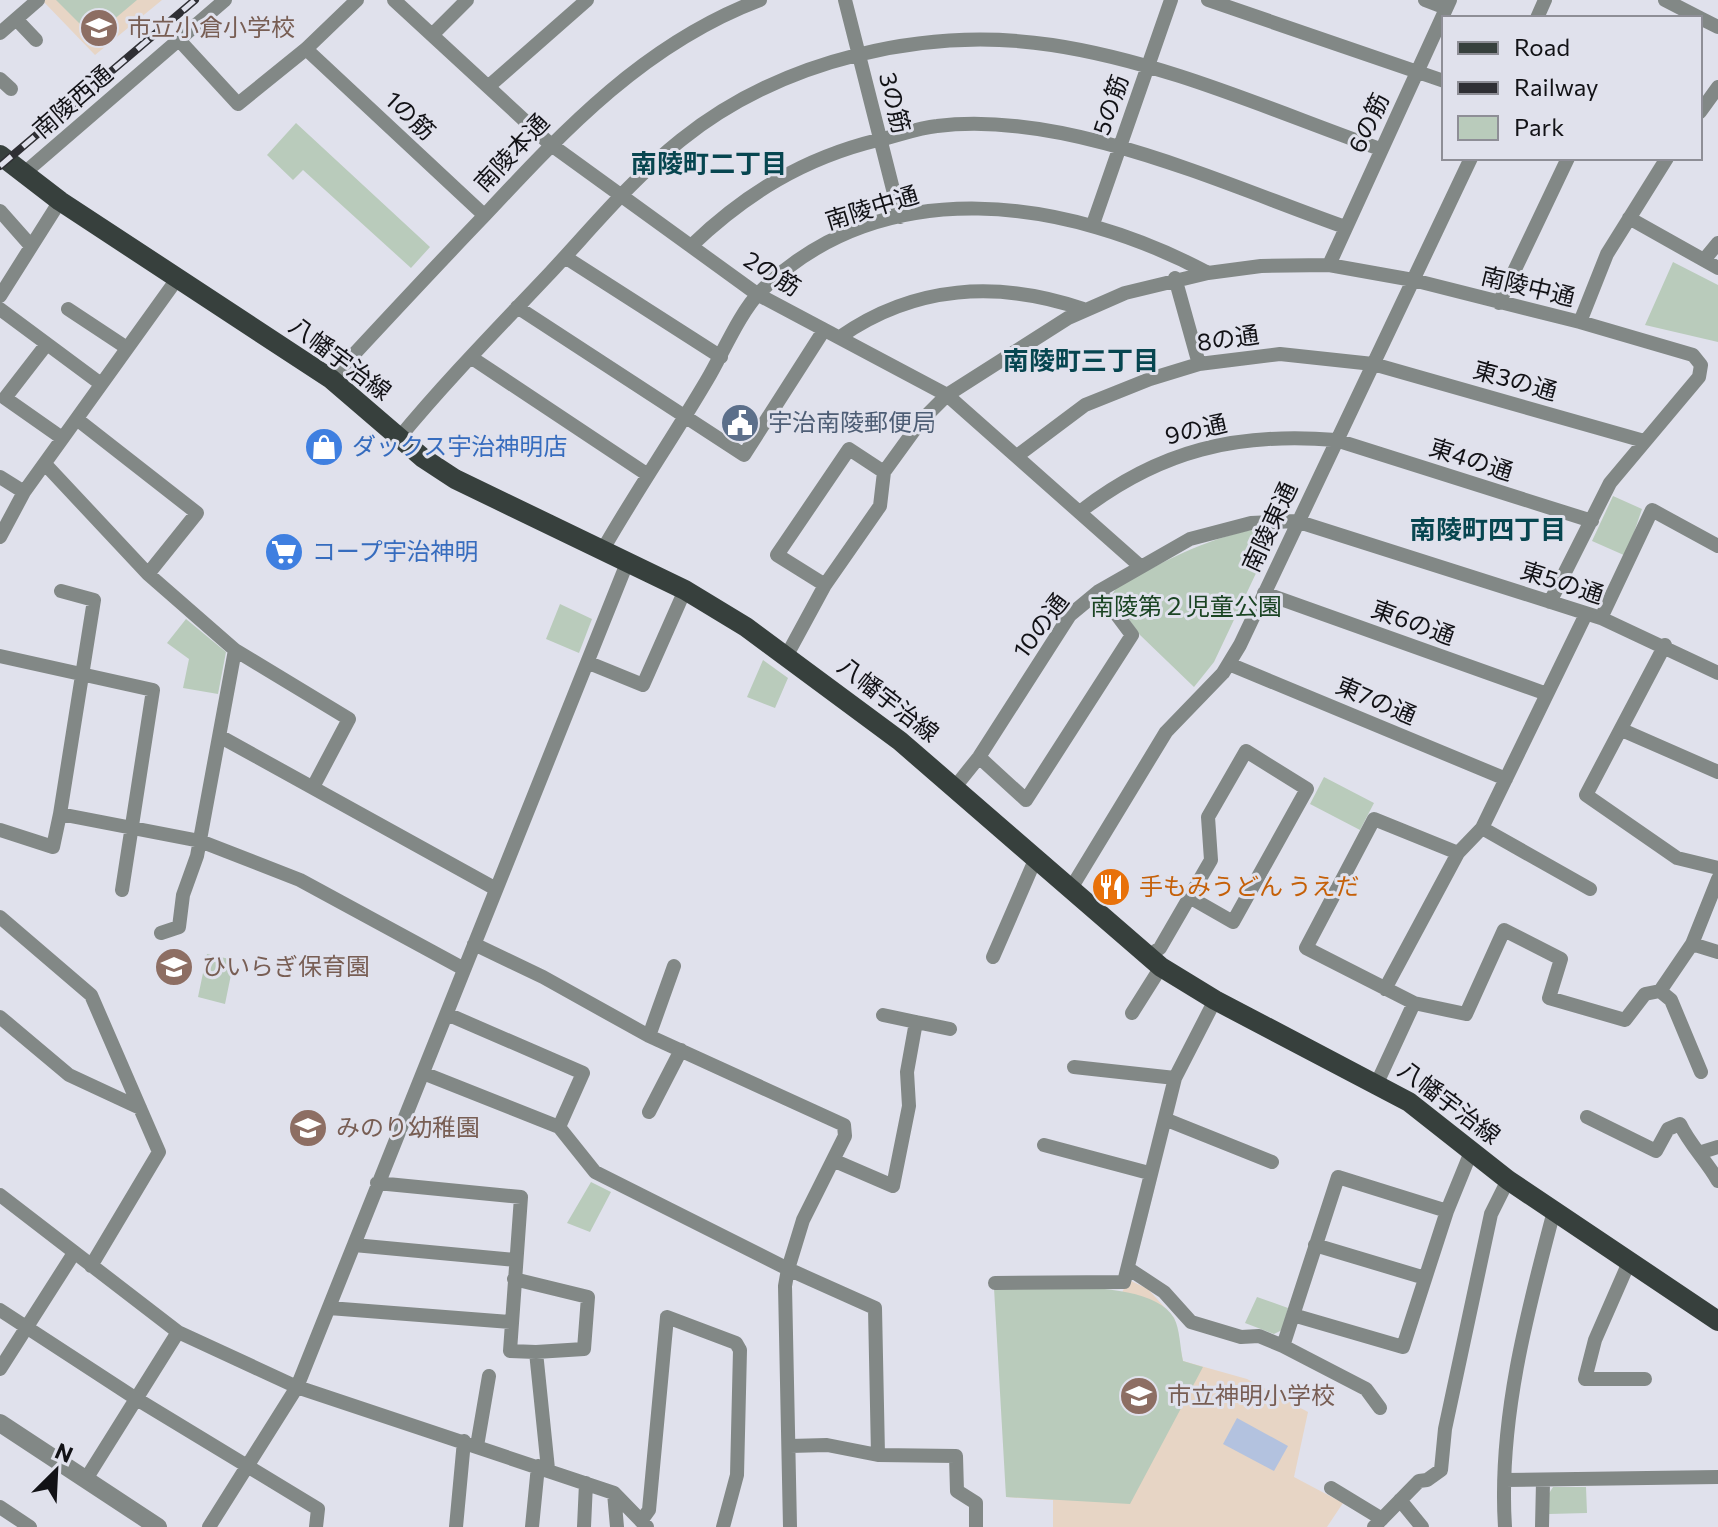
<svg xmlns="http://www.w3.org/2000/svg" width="1718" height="1527" font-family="Commissioner,'Noto Sans JP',sans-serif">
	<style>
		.education { fill: #e7d5c5 }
		.green { fill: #b9cbbb }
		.water { fill: #b3c2df }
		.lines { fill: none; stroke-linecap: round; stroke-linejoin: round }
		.minor { stroke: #828886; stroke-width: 14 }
		.tertiary { stroke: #828886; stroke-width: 18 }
		.primary { stroke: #37403d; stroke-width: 20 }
		.rail-casing { stroke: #2f2f34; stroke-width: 8 }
		.rail { stroke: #e0e1ec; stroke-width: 5; stroke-dasharray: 15; stroke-linecap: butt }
		.labels { text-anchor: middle; stroke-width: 6; stroke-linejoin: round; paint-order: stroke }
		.education-label { font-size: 24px; fill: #785e54; stroke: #e0e1ec; text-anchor: start }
		.street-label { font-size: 24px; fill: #121216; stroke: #e0e1ec }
		.service-label { font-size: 24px; fill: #4e5e75; stroke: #e0e1ec; text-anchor: start }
		.shop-label { font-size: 24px; fill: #366cbe; stroke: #e0e1ec; text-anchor: start }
		.park-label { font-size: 24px; fill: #1a4423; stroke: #e0e1ec }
		.food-label { font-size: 24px; fill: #c56008; stroke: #e0e1ec; text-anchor: start }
		.neighbourhood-label { font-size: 26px; font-weight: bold; fill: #074650; stroke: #e0e1ec }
	</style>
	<rect width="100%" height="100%" fill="#e0e1ec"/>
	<path class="education" d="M42,0H162L95,55Z
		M1129,1280L1148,1289L1174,1318L1183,1361L1247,1379L1308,1412L1294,1477L1343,1503L1327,1527H1053V1500L1006,1497Z"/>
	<path class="green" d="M56,0H137L93,37Z
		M296,123L430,247L411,268L303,170L293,180L267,155Z
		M1673,262L1718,285V342L1645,325Z
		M1613,496L1642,509L1626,556L1592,541Z
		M1256,529L1263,536L1267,550L1214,662L1194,687L1140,635L1112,595L1116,588C1162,562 1204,539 1256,529Z
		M560,604L592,619L579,653L546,639Z
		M186,619L226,652L218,694L183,688L189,659L167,643Z
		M763,660L788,678L775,708L747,697Z
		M1324,777L1374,803L1360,830L1310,804Z
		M207,954L234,960L225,1004L198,997Z
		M591,1182L611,1192L590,1232L567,1223Z
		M994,1288C1035,1288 1151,1277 1174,1318C1180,1329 1180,1348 1183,1361L1203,1367L1130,1504L1006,1497Z
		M1257,1297L1288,1308L1282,1330L1274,1334L1245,1323Z
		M1553,1487H1586L1587,1513L1549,1514L1548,1495Z"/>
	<path class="water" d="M1237,1418L1288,1446L1274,1471L1223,1444Z"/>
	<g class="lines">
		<path class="minor" d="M394,0L550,144L757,294L947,395L1140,566
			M845,0L900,217
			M1208,0L1444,81
			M1425,0L1446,8
			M1665,0L1700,18
			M1537,18L1545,0
			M1700,18L1718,27
			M16,19L36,40
			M0,33L38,0
			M433,34L467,0
			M179,40L238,104L306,49L357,0
			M306,49L484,215
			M0,79L11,89
			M489,86L587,0
			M1700,112L1718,87
			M22,175L225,0
			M0,211L31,246
			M1629,218L1718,268
			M1093,224L1171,0
			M691,246C745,194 804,158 878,140C897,136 917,128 937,126C1067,110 1223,184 1345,227
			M565,257L721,357
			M1704,260L1718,243
			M1329,265L1450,0
			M1175,278L1199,364
			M0,296L60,201
			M1499,303L1568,158
			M517,307L744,455L824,330
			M0,309L101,384
			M68,309L127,348
			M1580,322L1607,254L1667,158
			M840,337C914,285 998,280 1083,309
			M46,345L5,398L62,438
			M472,358L648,475
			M331,379C382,324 433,269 485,215C566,128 646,43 760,0
			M78,420L197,513L148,574
			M399,438C446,381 499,327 550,273C592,228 632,179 681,140C782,59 926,26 1052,45C1165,62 1273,111 1380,149
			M1017,456L1085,405L1150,379L1199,364L1280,354L1373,364L1644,441
			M45,464L148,574L235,650L197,856L183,895L179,927L161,933
			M0,477L24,492
			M1081,511C1160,450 1237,432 1336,440L1592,521
			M0,537L24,492L177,279
			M602,551C635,493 673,438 707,380C722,355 740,312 760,292C883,169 1070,199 1208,273
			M825,585L777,555L849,449L884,472
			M1264,593L1547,694
			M1601,618L1652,510L1718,546
			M1665,645L1586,795L1677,858L1718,868
			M235,650L349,719L313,787
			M787,655L825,585L880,506L884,472L921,421L947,395L1068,318L1125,293L1208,273L1261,266L1329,265L1413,280L1580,322L1693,355L1701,365L1699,377L1610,483L1550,602
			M0,656L153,690L122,890
			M589,663L643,685L685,590
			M1229,664L1506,779
			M1622,730L1718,772
			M221,737L496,889
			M979,757L1026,800L1132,635L1099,591
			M955,787L979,757L1070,615L1099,591L1190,539L1251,523L1296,521L1601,618L1718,673
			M60,814L94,600L61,591
			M1482,828L1590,889
			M0,830L53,847L60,814L200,841L300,880L464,969
			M1458,853L1374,819L1306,948L1414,1003L1466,1014L1504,930L1561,959L1549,998L1625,1020L1645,994L1660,991L1671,1000L1701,1072
			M1070,890L1166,732L1223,673L1240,645L1471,158
			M0,917L91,995L159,1152L91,1266
			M474,944L543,977L649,1036L844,1125L845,1136L803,1220L788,1269L875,1308L878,1455L827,1445L790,1446
			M1692,944L1718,952
			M993,957L1035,860
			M1147,957L1160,948L1211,860L1208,817L1246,751L1307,789L1233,922L1191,898
			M1385,989L1458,853L1482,828L1586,614
			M1660,991L1692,944L1718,879
			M1132,1013L1161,967
			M447,1014L583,1073L559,1127L595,1172L788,1269L785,1286L790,1527
			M883,1015L916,1022
			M0,1017L69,1075L140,1108
			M649,1036L674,966
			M1074,1067L1175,1078
			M423,1073L559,1127
			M1377,1083L1414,1003
			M649,1112L681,1050
			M1587,1117L1656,1151L1668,1129L1680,1124C1690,1145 1706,1160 1718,1181
			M1167,1120L1272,1162
			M1044,1145L1149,1173
			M1702,1152L1718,1147
			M835,1161L893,1186L909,1106L907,1072L916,1022L950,1029
			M377,1183L521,1197L510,1351L536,1352L548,1469
			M0,1195L178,1332L297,1387L614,1493L647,1527
			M354,1245L516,1260
			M1315,1245L1425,1278
			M1630,1260L1595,1340L1585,1379H1645
			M1129,1269L1164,1292L1191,1322L1241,1337L1259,1336L1283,1346L1338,1177L1447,1211
			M514,1279L588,1297L584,1349L536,1352
			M995,1283L1124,1282L1175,1078L1215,1000
			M329,1308L511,1322
			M0,1310L135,1398L318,1509L316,1527
			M1293,1315L1403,1347L1447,1211L1471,1152
			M1283,1346L1366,1389L1380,1408
			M0,1369L74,1253
			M477,1446L489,1376
			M878,1455L956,1456L957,1491L976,1503V1527
			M86,1479L178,1332
			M1505,1480L1718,1477
			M1331,1488L1382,1519
			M614,1493L617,1527
			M1400,1500L1422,1527
			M0,1507L30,1527
			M641,1521L649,1510L667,1317L736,1343L740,1350L737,1475L723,1527
			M209,1527L297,1387L627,563
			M456,1527L464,1441
			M532,1527L538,1466
			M584,1527L586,1483
			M1374,1527L1419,1481L1427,1480L1441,1470L1445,1429L1491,1214L1508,1180
			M1505,1527C1498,1422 1527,1312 1554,1211
			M1542,1527L1543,1482"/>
		<path class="tertiary" d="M0,1423L158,1527"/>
		<path class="primary" d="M0,155L60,201L331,379L423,458L455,479L685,590L746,627L900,741L1161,967L1215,1000L1409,1102L1508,1180L1718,1321"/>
		<g class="rail-casing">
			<path id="rail" d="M0,166L195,0"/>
		</g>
		<use href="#rail" class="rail"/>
	</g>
	<defs>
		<g id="school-disc" transform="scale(2)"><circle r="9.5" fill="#8d6e63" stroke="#e0e1ec"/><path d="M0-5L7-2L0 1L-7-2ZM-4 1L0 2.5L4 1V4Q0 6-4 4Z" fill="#fff"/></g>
		<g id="civic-disc" transform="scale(2)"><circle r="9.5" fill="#5c6f8a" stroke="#e0e1ec"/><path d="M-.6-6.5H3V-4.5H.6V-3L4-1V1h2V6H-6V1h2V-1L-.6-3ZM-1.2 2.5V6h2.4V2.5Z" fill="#fff"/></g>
		<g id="shop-disc" transform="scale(2)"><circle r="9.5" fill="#3f7fe0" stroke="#e0e1ec"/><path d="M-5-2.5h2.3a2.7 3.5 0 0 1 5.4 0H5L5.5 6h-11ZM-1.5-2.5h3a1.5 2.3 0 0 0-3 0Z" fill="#fff"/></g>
		<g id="supermarket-disc" transform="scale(2)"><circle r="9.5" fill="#3f7fe0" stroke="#e0e1ec"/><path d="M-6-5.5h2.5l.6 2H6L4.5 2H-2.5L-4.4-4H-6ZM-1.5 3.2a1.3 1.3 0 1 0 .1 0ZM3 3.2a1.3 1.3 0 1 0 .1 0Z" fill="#fff"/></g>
		<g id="restaurant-disc" transform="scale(2)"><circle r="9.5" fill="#e8710a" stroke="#e0e1ec"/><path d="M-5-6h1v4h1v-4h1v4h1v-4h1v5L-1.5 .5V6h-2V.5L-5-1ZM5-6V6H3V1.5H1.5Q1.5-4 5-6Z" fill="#fff"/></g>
	</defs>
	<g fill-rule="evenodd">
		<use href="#school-disc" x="99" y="28"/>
		<use href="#civic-disc" x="740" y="423"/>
		<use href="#shop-disc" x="324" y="447"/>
		<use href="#supermarket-disc" x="284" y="552"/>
		<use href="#restaurant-disc" x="1111" y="887"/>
		<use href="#school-disc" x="174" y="967"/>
		<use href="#school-disc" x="308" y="1128"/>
		<use href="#school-disc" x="1139" y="1396"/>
	</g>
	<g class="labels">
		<g class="education-label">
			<text x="127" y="36">市立小倉小学校</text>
			<text x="202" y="975">ひいらぎ保育園</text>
			<text x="336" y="1136">みのり幼稚園</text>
			<text x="1167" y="1404">市立神明小学校</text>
		</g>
		<g class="street-label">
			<text transform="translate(73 102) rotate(-41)" y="8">南陵西通</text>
			<text transform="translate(894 103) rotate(76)" y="8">3の筋</text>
			<text transform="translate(1111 105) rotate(-71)" y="8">5の筋</text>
			<text transform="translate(410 116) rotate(43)" y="8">1の筋</text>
			<text transform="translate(1369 123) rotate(-65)" y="8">6の筋</text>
			<text transform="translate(512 153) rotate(-47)" y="8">南陵本通</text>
			<text transform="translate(872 208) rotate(-17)" y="8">南陵中通</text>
			<text transform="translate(772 274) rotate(32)" y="8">2の筋</text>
			<text transform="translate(1528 287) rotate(14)" y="8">南陵中通</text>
			<text transform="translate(1228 339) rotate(-8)" y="8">8の通</text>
			<text transform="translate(340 359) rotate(37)" y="8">八幡宇治線</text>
			<text transform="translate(1515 381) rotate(16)" y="8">東3の通</text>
			<text transform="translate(1196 430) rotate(-13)" y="8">9の通</text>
			<text transform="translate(1471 460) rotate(18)" y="8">東4の通</text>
			<text transform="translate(1270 527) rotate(-65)" y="8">南陵東通</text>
			<text transform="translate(1562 583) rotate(18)" y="8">東5の通</text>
			<text transform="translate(1413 623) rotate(20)" y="8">東6の通</text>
			<text transform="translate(1041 626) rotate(-53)" y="8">10の通</text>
			<text transform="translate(888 700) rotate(38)" y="8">八幡宇治線</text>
			<text transform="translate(1376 701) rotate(23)" y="8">東7の通</text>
			<text transform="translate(1449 1103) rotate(37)" y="8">八幡宇治線</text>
		</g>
		<g class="service-label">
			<text x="768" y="431">宇治南陵郵便局</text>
		</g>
		<g class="shop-label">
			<text x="352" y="455">ダックス宇治神明店</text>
			<text x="312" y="560">コープ宇治神明</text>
		</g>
		<g class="park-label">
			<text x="1186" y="615">南陵第２児童公園</text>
		</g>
		<g class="food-label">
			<text x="1139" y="895">手もみうどん うえだ</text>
		</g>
		<g class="neighbourhood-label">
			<text x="709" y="173">南陵町二丁目</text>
			<text x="1081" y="370">南陵町三丁目</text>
			<text x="1488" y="539">南陵町四丁目</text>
		</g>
	</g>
	<rect x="1442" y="16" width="260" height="144" fill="#e0e1ec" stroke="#8e8e96" stroke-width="2"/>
	<rect x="1458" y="42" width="40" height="12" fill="#37403d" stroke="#8e8e96" stroke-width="2"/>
	<text x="1514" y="56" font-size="24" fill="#121216">Road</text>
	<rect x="1458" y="82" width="40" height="12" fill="#2f2f34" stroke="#8e8e96" stroke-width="2"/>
	<text x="1514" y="96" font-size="24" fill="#121216">Railway</text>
	<rect x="1458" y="116" width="40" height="24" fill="#b9cbbb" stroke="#8e8e96" stroke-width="2"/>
	<text x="1514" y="136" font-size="24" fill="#121216">Park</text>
	<g transform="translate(56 1471) rotate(24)" stroke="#e0e1ec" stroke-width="6" paint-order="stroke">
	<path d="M0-6L14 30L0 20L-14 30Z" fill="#121216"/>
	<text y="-12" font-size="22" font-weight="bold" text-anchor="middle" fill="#121216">N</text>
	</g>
</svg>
